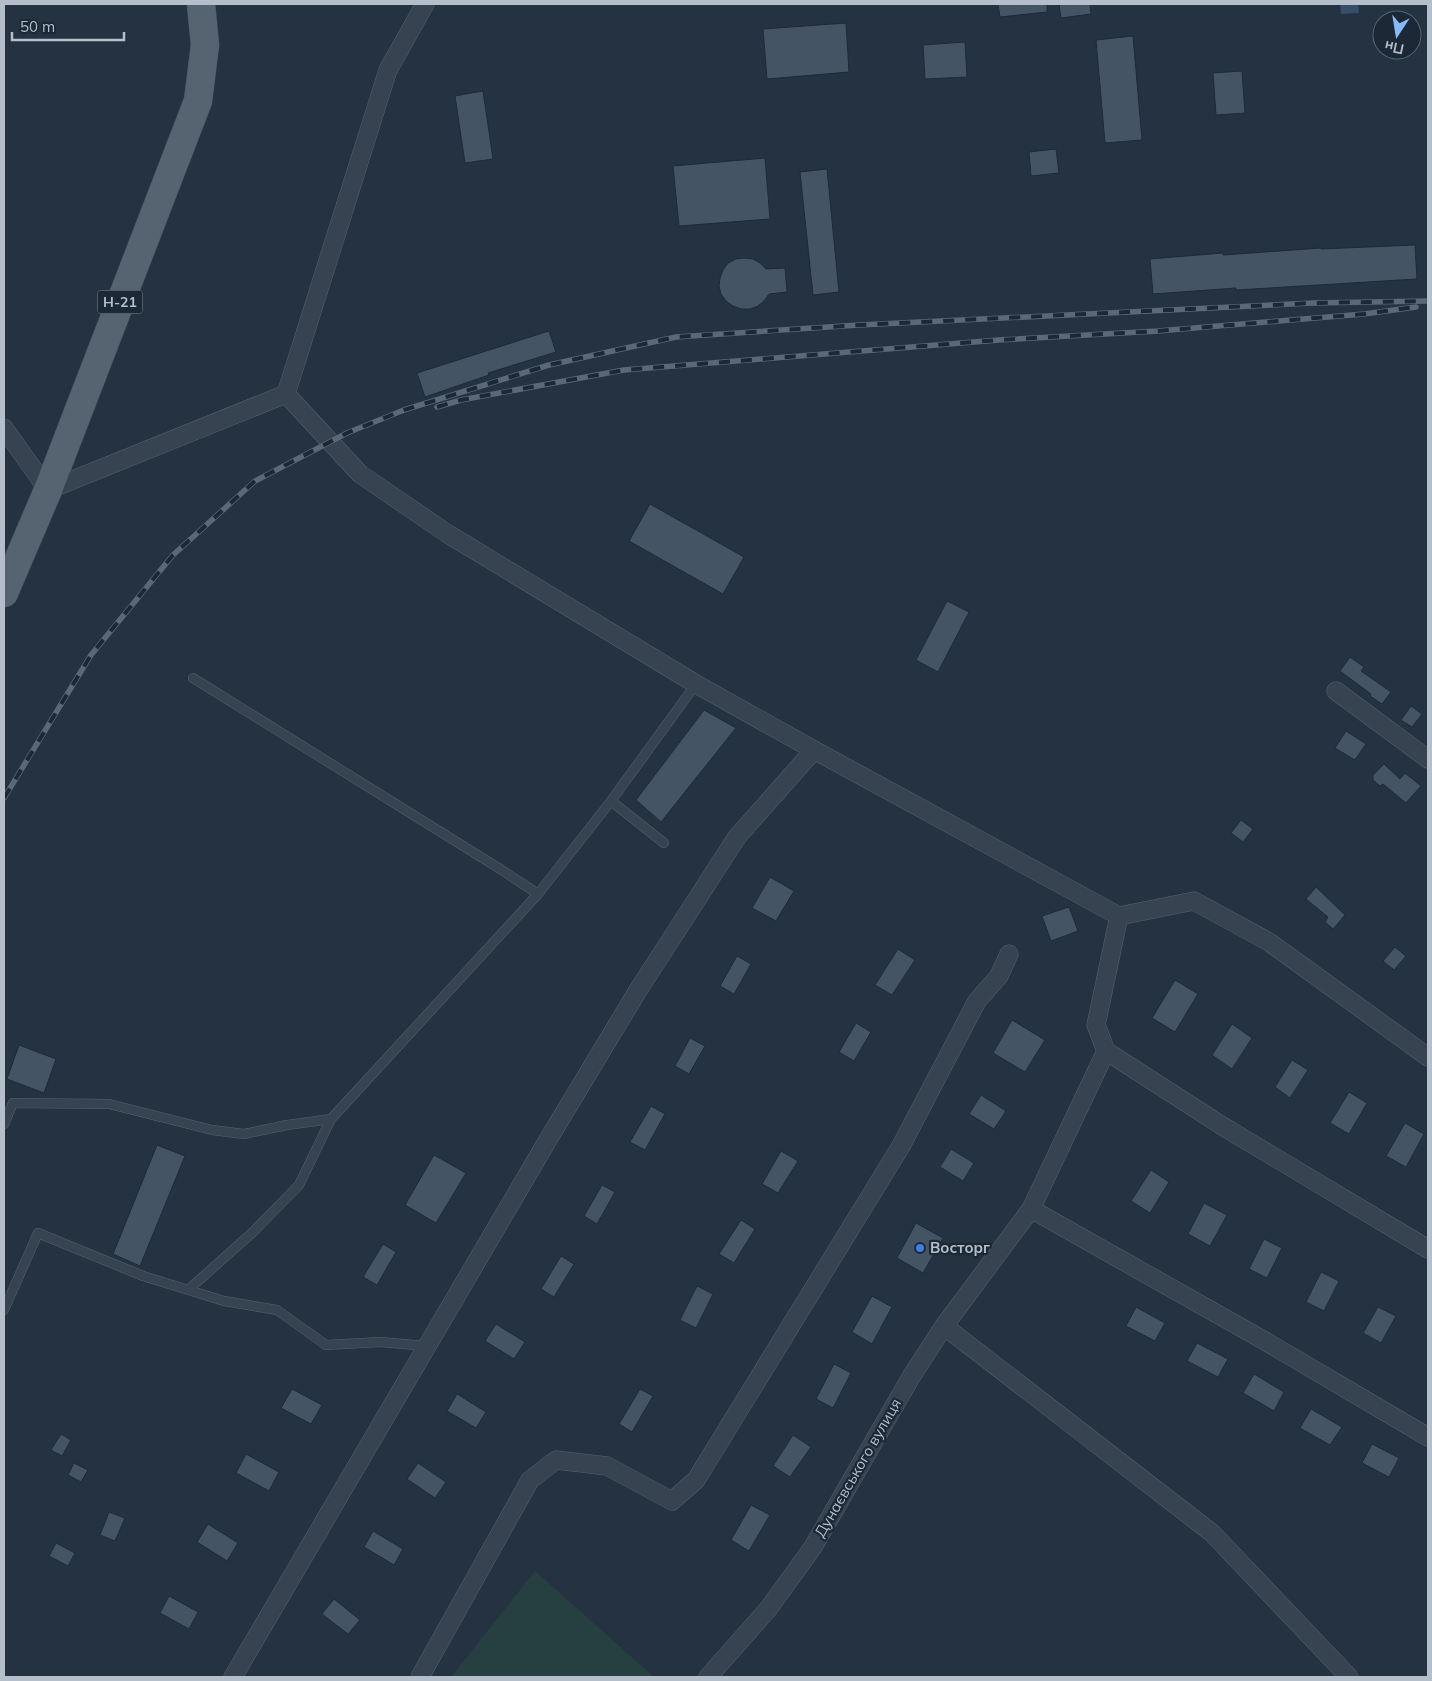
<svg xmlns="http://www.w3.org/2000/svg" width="1432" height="1681" font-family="Mulish,sans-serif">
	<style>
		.green { fill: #264042 }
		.water { fill: #374e69 }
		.building { fill: #455465; stroke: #1f2a38 }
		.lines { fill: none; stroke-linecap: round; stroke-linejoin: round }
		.lane-casing { stroke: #56616e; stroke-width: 10 }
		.street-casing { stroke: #56616e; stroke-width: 19 }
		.primary-casing { stroke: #454f5d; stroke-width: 29 }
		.lane { stroke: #384351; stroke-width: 9 }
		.street { stroke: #384351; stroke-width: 18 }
		.primary { stroke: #566371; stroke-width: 28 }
		.rail-casing { stroke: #5a6878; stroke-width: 5.5 }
		.rail { stroke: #1d2836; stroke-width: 4; stroke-dasharray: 11; stroke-linecap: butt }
		.shop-dot { fill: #3f7fe0; stroke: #1d2836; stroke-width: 2 }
		.labels { text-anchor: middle; stroke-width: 4.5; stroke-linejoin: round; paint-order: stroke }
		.shield { fill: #1d2836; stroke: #87919e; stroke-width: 1 }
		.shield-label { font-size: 14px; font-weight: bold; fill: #b5becb }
		.poi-label { font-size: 15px; font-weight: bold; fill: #b5becb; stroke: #1d2836; text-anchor: start }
		.street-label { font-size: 15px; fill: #b5becb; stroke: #1d2836 }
	</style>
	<rect width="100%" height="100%" fill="#243241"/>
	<path class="green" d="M535,1571L654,1677H451Z"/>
	<path class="water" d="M1340,4H1358L1359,13L1341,14Z"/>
	<path class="building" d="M998,4H1047V12L1000,17Z
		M1059,4H1090L1091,14L1061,18Z
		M846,23L849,72L767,79L763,29Z
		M1133,36L1142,140L1105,143L1096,40Z
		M965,42L967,77L925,79L923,45Z
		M1242,71L1245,113L1216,115L1213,73Z
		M483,91L493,159L465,163L455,96Z
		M1056,149L1059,173L1031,176L1029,152Z
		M765,158L770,219L679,226L673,166Z
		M827,169L839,292L813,295L800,172Z
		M1415,245L1417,279L1236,290V288L1153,294L1150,259L1223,253V255L1321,248V249Z
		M744,258L753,259L760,263L766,269L785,268L787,292L769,294L764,301L758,306L750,309H741L733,306L726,301L721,294L719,286L720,278L723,270L728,263L736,259Z
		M549,331L556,352L488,373L489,375L425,397L417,373Z
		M650,504L744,557L723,594L629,541Z
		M947,601L969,612L938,672L916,660Z
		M1350,657L1364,667L1361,671L1391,692L1382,704L1370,696L1371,694L1340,671Z
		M1411,706L1422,714L1412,727L1401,720Z
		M704,710L736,728L661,822L636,800Z
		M1346,731L1366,744L1355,760L1335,748Z
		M1384,764L1400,779L1405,773L1421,786L1406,803L1383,784L1380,786L1373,780V775Z
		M1241,820L1253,829L1243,842L1231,833Z
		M770,877L794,891L776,921L752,908Z
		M1316,887L1345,915L1333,929L1325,922L1328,917L1306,899Z
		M1069,907L1078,931L1051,941L1042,916Z
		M1395,947L1406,956L1394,970L1383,961Z
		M898,949L915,960L892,995L875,985Z
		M737,956L751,964L734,994L720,986Z
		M1175,980L1198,994L1175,1032L1152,1018Z
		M1012,1020L1045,1040L1025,1072L993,1053Z
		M856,1023L871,1032L854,1061L839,1052Z
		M1232,1024L1252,1038L1232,1069L1212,1055Z
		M690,1038L705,1046L689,1074L675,1066Z
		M19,1045L56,1059L44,1093L7,1079Z
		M1292,1060L1308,1070L1290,1098L1275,1087Z
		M1349,1092L1367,1103L1349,1134L1330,1123Z
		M981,1095L1006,1111L994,1129L969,1114Z
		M651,1106L665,1114L645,1150L630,1142Z
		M1405,1123L1424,1134L1406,1167L1386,1156Z
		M157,1145L185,1156L140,1266L113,1254Z
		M951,1149L974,1163L963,1181L940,1167Z
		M781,1151L798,1161L778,1193L762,1184Z
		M434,1155L466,1173L436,1223L405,1205Z
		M1151,1170L1169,1182L1150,1213L1131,1201Z
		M602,1185L615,1192L597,1224L584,1216Z
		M1204,1203L1227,1215L1210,1246L1188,1234Z
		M741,1220L755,1229L734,1263L719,1254Z
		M916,1223L943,1238L923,1273L897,1258Z
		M1264,1239L1282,1248L1267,1278L1249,1269Z
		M383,1244L396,1252L377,1285L363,1277Z
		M561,1256L574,1264L554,1297L541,1289Z
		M1321,1272L1339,1281L1324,1311L1306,1302Z
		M697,1286L713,1294L696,1328L680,1320Z
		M872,1296L892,1307L872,1344L852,1332Z
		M1136,1307L1165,1323L1155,1341L1126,1326Z
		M1378,1307L1396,1316L1381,1343L1363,1333Z
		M496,1324L525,1342L514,1359L485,1341Z
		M1197,1343L1228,1359L1218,1377L1187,1361Z
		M834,1364L851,1373L833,1408L816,1399Z
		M1254,1374L1284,1392L1274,1411L1243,1393Z
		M292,1389L322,1405L311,1424L281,1408Z
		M640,1389L653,1396L632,1432L619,1424Z
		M457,1394L486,1412L476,1428L447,1411Z
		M1311,1409L1342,1427L1330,1445L1300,1428Z
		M61,1434L71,1440L62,1456L51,1450Z
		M793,1435L811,1447L790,1477L773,1466Z
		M1372,1444L1399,1458L1389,1477L1362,1463Z
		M246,1454L279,1472L269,1491L236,1473Z
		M74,1463L88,1470L81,1482L68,1475Z
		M418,1463L446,1482L435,1498L407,1479Z
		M751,1505L770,1515L749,1551L731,1540Z
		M109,1512L125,1518L115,1541L100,1535Z
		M208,1524L238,1543L227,1561L197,1542Z
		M373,1531L403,1549L394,1565L364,1547Z
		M56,1543L75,1553L68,1566L49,1556Z
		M169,1596L198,1612L189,1629L160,1613Z
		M334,1599L360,1620L348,1634L322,1614Z"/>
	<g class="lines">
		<g class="lane-casing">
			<path id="lane" d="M193,678L497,867L538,894
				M664,843L611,801L696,684
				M4,1124L13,1103L109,1104L212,1130L244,1134L287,1125L331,1119
				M188,1290L253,1232L299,1185L331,1119L538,894L611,801
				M4,1310L38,1233L143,1276L224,1301L277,1310L326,1345L380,1342L427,1346"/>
		</g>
		<g class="street-casing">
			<path id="street" d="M286,394L360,474L448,534L696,684L814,750L1119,916L1194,901L1269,942L1428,1057
				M286,394L388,70L425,4
				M4,428L48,490L286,394
				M1336,691L1428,759
				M1106,1051L1224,1127L1428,1249
				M1031,1209L1265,1341L1428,1437
				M944,1326L1212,1533L1349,1677
				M233,1677L549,1138L637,992L737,837L814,750
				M420,1677L530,1480L556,1460L607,1466L672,1501L696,1480L901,1146L977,1001L999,976L1009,954
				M708,1677L769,1608L813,1547L911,1377L944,1326L1031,1209L1106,1051L1096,1025L1119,916"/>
		</g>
		<g class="primary-casing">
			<path id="primary" d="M4,593L48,490L198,101L205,45L201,4"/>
		</g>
		<use href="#lane" class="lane"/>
		<use href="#street" class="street"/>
		<use href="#primary" class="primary"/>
		<g class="rail-casing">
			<path id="rail" d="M437,407L461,400L624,370L999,340L1158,331L1364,314L1416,307
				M4,798L91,655L173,555L255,481L347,433L404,410L549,365L676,337L859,325L1313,303L1428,301"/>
		</g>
		<use href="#rail" class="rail"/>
	</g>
	<circle class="shop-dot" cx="920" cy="1248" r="5"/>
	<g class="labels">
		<rect class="shield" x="97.5" y="290.5" width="45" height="23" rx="4"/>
		<g class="shield-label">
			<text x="120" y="307">Н-21</text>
		</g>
		<g class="poi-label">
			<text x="930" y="1253">Восторг</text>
		</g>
		<g class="street-label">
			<text transform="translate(858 1468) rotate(-60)" y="5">Дунаєвського вулиця</text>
		</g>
	</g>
	<rect width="1432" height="1681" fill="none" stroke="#b5becb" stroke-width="10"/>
	<g transform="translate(1397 35) rotate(192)"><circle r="24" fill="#1d2836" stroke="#5a6472"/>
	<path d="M0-4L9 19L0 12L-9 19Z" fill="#88bbfd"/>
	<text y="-8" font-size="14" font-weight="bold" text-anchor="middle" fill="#b5becb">Пн</text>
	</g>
	<path d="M12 32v8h112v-8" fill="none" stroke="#b5becb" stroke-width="2.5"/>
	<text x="20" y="32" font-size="15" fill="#b5becb" stroke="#1d2836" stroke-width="4" paint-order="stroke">50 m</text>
</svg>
